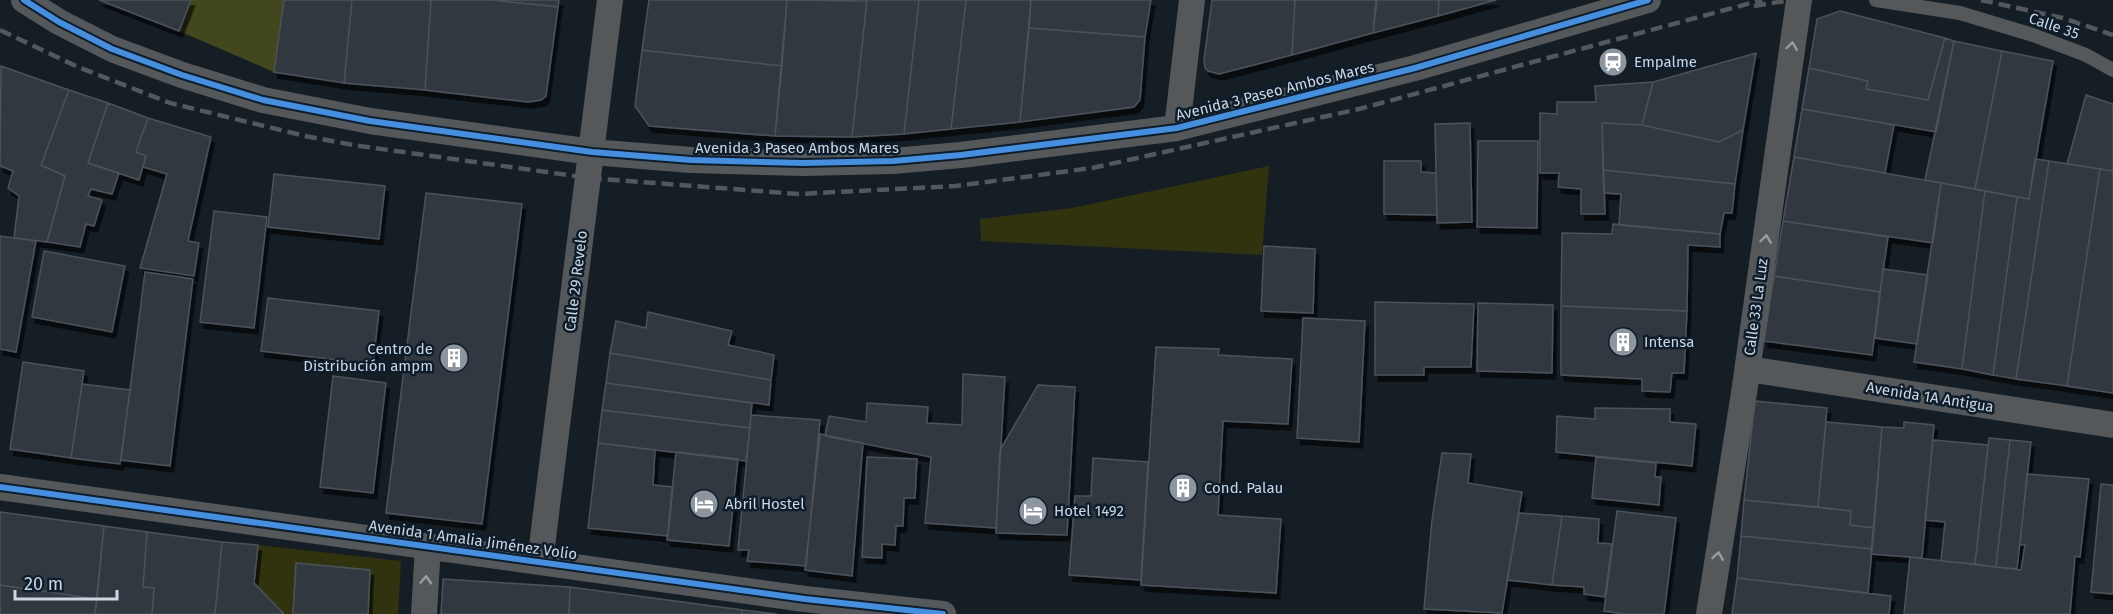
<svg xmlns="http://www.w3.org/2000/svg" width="2113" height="614" font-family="'Fira Sans',sans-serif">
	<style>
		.green { fill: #31330f }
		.forest { fill: #43471d }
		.building { fill: #323840; stroke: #4c535a; stroke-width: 1.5; filter: url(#shadow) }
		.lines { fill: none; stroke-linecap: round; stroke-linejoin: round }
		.lane { stroke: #55585b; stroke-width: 14 }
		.street { stroke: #55585b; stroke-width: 26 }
		.rail { stroke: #54585d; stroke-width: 4.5; stroke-dasharray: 12 6; stroke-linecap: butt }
		.cycleway-casing { stroke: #0e1d2c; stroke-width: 10 }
		.cycleway { stroke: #468fdf; stroke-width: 6 }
		.oneway { stroke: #979da5 }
		.labels { text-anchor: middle; stroke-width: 5; stroke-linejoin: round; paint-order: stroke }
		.street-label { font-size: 15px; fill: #cdd6e1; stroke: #0e1d2c }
		.poi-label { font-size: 15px; fill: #cdd6e1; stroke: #0e1d2c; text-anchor: start }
	</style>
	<defs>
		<filter id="shadow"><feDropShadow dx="3.5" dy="6" stdDeviation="0" flood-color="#0009"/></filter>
	</defs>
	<rect width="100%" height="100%" fill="#151d25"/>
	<path class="green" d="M1269,166L1262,255L981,241L980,219L1072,208Z
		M258,545L401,561L398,614H368L370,570L296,564L293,614H284L254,583Z"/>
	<path class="forest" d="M191,0H284L274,72L179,31Z"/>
	<path class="building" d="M99,0H191L179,31Z
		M284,0H352L344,83L274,72Z
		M352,0H431L425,90L344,83Z
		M431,0H491L558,7L546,96L541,100L528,102L425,90Z
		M491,0H559L558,7Z
		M649,0H787L782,66L642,50Z
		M787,0L867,1L852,137L775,136Z
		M867,0H919L904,134L852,137Z
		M919,0H966L951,129L904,134Z
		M966,0H1031L1020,122L951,129Z
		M1031,0H1151L1145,37L1029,28Z
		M1212,0H1295L1292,55L1219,74L1208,71L1205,68L1204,60Z
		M1295,0H1377L1373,33L1292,55Z
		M1376,0H1439L1438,16L1373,33Z
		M1439,0H1496L1438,16Z
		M1840,11L1945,38L1928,100L1866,89L1868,81L1809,68L1817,19Z
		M1029,28L1145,37L1140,100L1134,107L1020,122Z
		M1945,38L1954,41L1936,132L1802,109L1809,68L1868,81L1866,89L1928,100Z
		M1954,41L2002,51L1975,189L1925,180Z
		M642,50L782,66L775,136L649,126L635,106Z
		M2002,51L2053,61L2029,199L1975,189Z
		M1756,53L1743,130L1719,142L1642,125L1653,82Z
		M1,66L69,90L41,165L65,176L47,242L14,238L19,196L8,188L13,171L0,166Z
		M1653,82L1642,125L1602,123L1605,214H1581V189L1558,187L1559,173H1540V113L1557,114V102H1596L1595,86Z
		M69,90L108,103L88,163L119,173L112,194L91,189L88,196L102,200L94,226L86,224L80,247L47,242L65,176L41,165Z
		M2086,95L2113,104V171L2067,164Z
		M108,103L148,118L136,152L146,156L139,180L88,163Z
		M1802,109L1894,125L1885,173L1794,157Z
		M148,118L211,137L188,241L199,243L194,276L140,268L167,174L143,167L146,156L136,152Z
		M1470,123L1472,222L1437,223L1435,124Z
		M1602,123L1642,125L1719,142L1743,130L1735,184L1603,170Z
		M1478,141H1538L1537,228L1477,227Z
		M1794,157L1941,183L1933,243L1783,221Z
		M2035,159L2049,161L2016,379L1993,375L2017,197L2029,199Z
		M1384,161H1421V172L1436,173L1437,215L1384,214Z
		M2049,161L2100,169L2067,386L2016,379Z
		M2100,169L2113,171V393L2067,386Z
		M1603,170L1735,184L1732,213H1724L1720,234L1619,225L1621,194L1604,193Z
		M274,174L385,186L379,239L268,227Z
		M1941,183L1985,191L1962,369L1914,362Z
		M1985,191L2017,197L1993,375L1962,369Z
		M426,193L522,204L482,524L386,513Z
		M214,211L267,217L254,328L200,322Z
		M1783,221L1888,237L1880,292L1774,276Z
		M1613,224L1720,234V247L1688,245L1687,311L1561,306L1562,233L1612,234Z
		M0,236L36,241L16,352L0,349Z
		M1264,246L1315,249L1313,313L1261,311Z
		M44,251L125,266L112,332L32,317Z
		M1883,269L1928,275L1917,344L1875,338Z
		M145,272L193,279L170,466L121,460Z
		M1774,276L1880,292L1872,355L1764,341Z
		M268,298L379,311L373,364L261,351Z
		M1375,302L1474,304L1471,367H1424V375H1375Z
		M1478,303L1553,305L1552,373L1477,371Z
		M1561,306L1687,311L1684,373H1672L1670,392L1642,391V379L1561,375Z
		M648,312L732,331L728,345L774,355L771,380L610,353L616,321L646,328Z
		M1303,318L1365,321L1359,442L1297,438Z
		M1156,347L1219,349L1218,355L1292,359L1288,424L1223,421L1218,515L1281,519L1276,593L1141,585Z
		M610,353L771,380L769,405L606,383Z
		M23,362L84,371L71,458L10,449Z
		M963,374L1005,377L996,528L925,523L931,457L825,436L829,416L866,422L867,403L928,407L927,423L962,425Z
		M333,376L386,383L373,493L320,487Z
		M606,383L752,403L750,428L602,410Z
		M82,384L130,390L120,464L71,458Z
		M1038,385L1075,387L1067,535L996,533L1000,450Z
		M1755,401L1827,408L1818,507L1744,500Z
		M1595,408L1670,409V422L1696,424L1692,466L1556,452L1557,416L1595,419Z
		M602,410L750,428L746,461L598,443Z
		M751,415L820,420L806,566L747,561L749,550H738Z
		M1826,422L1882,427L1874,528L1850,525L1851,511L1818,507Z
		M1904,422L1934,425L1922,558L1871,554L1882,427L1904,428Z
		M820,434L863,443L852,576L805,570Z
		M1989,438L2010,440L1996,567L1975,564Z
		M1933,440L1988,445L1975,564L1941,561L1945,522L1925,520Z
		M2010,440L2031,442L2017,569L1996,567Z
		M598,443L655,450L653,485L673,487L668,536L588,528Z
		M676,452L738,459L729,546L667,540Z
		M1442,453L1471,454L1468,483L1522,492L1502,613L1424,609L1432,520Z
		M867,457L917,459L915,498H904L903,526H896L895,545L882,544V558L862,557Z
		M1596,457L1656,463L1655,477H1661L1659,505L1592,498Z
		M1093,458L1148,462L1141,580L1069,575L1075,496H1091Z
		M2027,474L2089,479L2080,557L2075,556L2070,614H1904L1910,557L2021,570L2025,545H2020Z
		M2101,484L2113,485V594L2091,592Z
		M1744,500L1851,511L1850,525L1874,528L1872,549L1741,536Z
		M1617,511L1676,518L1664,614H1624L1604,611Z
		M0,512L104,526L97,599L0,585Z
		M1519,513L1562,516L1552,585L1507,580Z
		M1562,516L1599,519L1598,543L1612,544L1605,597L1584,594V587L1552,585Z
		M104,526L147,532L143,587L154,588L152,614H95Z
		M147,532L222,542L215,614H152L154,588L143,587Z
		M1741,536L1872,549L1868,593L1737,578Z
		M222,542L258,545L254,583L284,614H215Z
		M296,563L370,570L368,614H293Z
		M1737,578L1891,596L1889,614H1732Z
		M443,579L570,587L569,614H441Z
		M0,585L97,599L95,614H0Z
		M570,587L742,610V614H569Z
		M742,610L777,614H742Z"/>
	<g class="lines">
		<path class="lane" d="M1876,0L1960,13L2033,35L2086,55L2113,70"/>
		<path class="street" d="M24,0L59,22L112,49L182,75L263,100L370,121L592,152L691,160L803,163L893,161L961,155L1177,128L1415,68L1648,0
			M1177,128L1192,0
			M1748,369L2113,425
			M0,487L805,599L943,614
			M540,562L610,0
			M424,614L428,546
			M1709,614L1744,393L1799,0"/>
		<path class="rail" d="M1981,0L2063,18L2113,35
			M1754,6L1791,0
			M0,30L78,67L170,103L305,136L353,145L589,178L798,194L956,186L1092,168L1359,109L1762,0"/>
		<g class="cycleway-casing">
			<path id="cycleway" d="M24,0L59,22L112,49L182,75L263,100L370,121L592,152L691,160L803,163L893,161L961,155L1177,128L1415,68L1648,0
				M0,487L805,599L943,614"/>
		</g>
		<use href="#cycleway" class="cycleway"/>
	</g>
	<defs><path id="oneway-chevron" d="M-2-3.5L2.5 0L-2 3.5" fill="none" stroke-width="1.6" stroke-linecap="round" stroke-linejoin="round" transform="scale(1.5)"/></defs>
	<g class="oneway">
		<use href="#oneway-chevron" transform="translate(1792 46) rotate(-82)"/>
		<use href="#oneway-chevron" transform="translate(1766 239) rotate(-82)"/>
		<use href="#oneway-chevron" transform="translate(1718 556) rotate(-81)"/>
		<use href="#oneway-chevron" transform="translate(426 580) rotate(-86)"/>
	</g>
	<defs>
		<g id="station-disc" transform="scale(1.5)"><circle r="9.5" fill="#8d959f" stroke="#0e1d2c"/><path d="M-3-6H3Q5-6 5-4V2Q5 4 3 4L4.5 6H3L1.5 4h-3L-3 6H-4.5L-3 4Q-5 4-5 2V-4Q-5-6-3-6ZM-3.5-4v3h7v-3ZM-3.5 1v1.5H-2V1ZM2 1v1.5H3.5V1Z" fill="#fff"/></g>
		<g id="building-disc" transform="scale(1.5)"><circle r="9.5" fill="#8d959f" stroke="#0e1d2c"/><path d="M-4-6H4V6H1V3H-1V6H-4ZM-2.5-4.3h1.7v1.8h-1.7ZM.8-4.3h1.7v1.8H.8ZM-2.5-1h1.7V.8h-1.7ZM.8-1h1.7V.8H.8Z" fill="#fff"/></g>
		<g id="hotel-disc" transform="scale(1.5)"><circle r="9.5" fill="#8d959f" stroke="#0e1d2c"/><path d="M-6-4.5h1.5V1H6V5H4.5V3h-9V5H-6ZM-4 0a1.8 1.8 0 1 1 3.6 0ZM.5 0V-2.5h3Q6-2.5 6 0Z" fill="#fff"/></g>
	</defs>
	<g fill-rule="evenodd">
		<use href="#station-disc" x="1613" y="62"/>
		<use href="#building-disc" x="1623" y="342"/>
		<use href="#building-disc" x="454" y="358"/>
		<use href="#building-disc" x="1183" y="488"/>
		<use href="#hotel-disc" x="704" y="504"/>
		<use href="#hotel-disc" x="1033" y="511"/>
	</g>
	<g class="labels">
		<g class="street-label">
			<text transform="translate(2054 26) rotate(19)" y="5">Calle 35</text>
			<text transform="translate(1275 91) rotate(-14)" y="5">Avenida 3 Paseo Ambos Mares</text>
			<text x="797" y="153">Avenida 3 Paseo Ambos Mares</text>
			<text transform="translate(576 281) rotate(-83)" y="5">Calle 29 Revelo</text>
			<text transform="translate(1756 307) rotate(-82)" y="5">Calle 33 La Luz</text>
			<text transform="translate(1930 397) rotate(9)" y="5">Avenida 1A Antigua</text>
			<text transform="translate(473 540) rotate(8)" y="5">Avenida 1 Amalia Jiménez Volio</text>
		</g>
		<g class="poi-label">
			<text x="1634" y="67">Empalme</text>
			<text x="1644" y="347">Intensa</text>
			<text x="433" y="354" text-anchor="end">Centro de<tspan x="433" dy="17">Distribución ampm</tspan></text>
			<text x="1204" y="493">Cond. Palau</text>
			<text x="725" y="509">Abril Hostel</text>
			<text x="1054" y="516">Hotel 1492</text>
		</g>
	</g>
	<path d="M15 590v9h102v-9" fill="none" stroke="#cdd6e1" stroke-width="3"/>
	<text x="24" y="590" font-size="18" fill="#cdd6e1" stroke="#0e1d2c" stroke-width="4.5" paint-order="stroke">20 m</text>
</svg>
